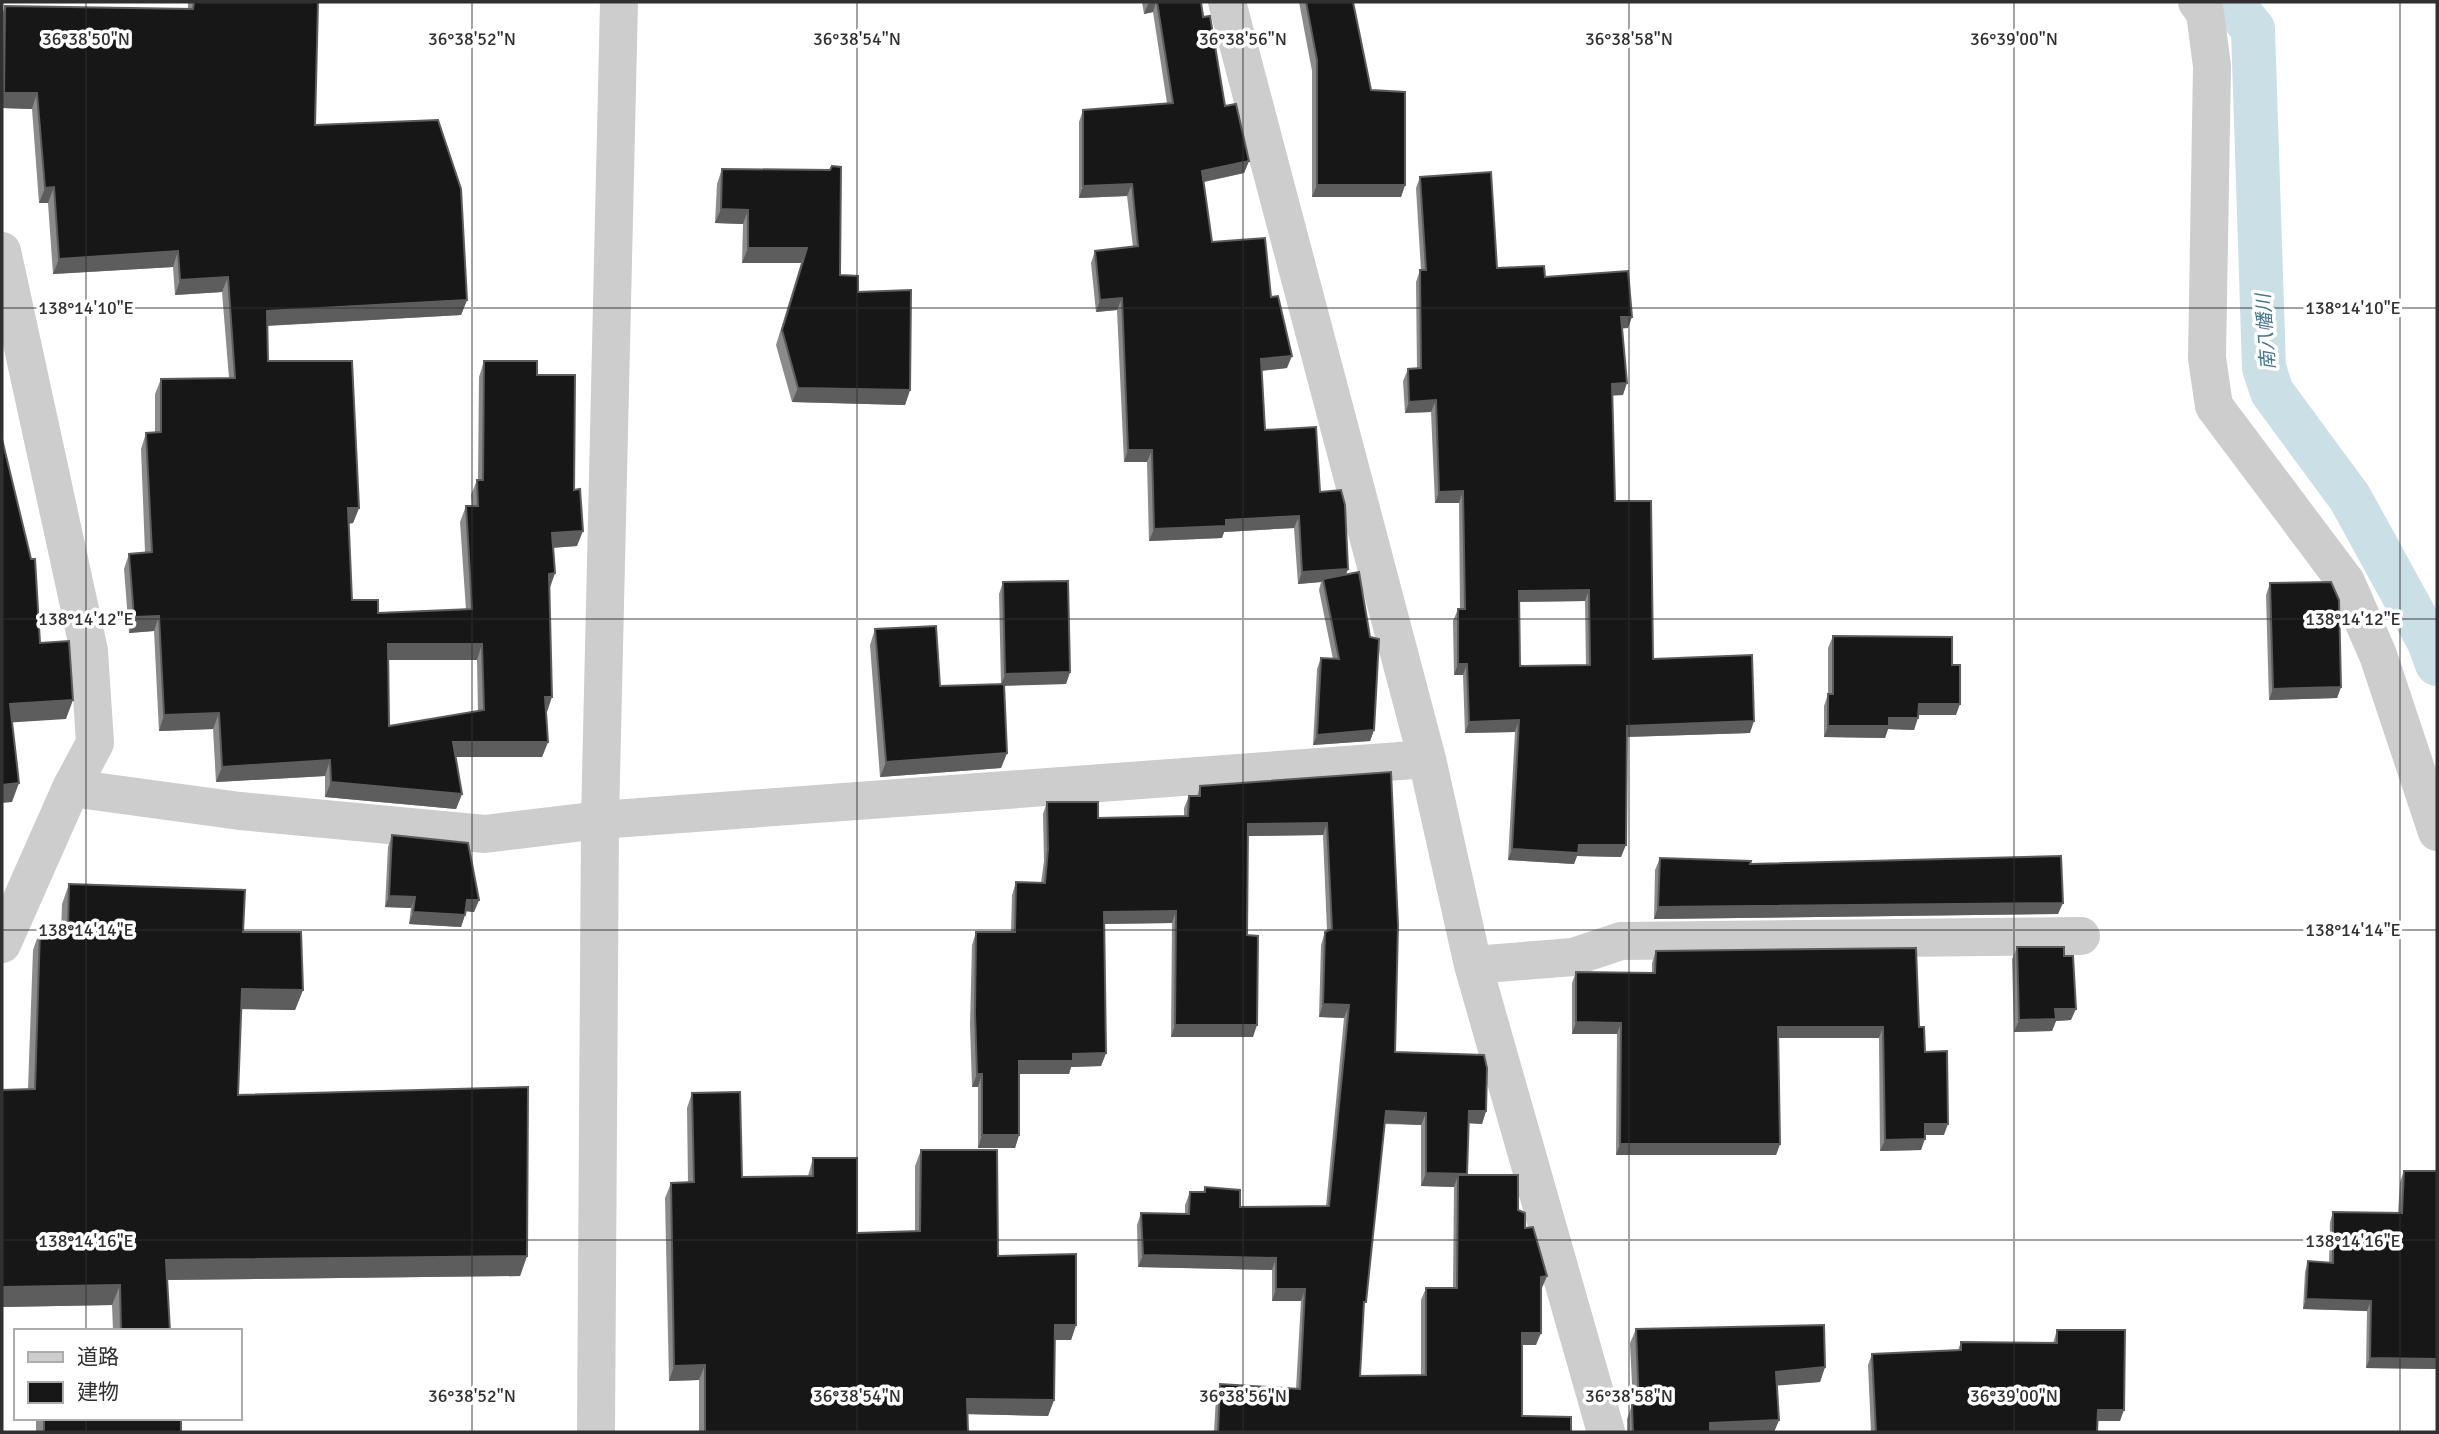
<svg xmlns="http://www.w3.org/2000/svg" width="2439" height="1434" font-family="Signika,'Noto Sans JP',sans-serif">
	<style>
		.lines { fill: none; stroke-linecap: round; stroke-linejoin: round }
		.canal { stroke: #cbdfe7; stroke-width: 44 }
		.minor { stroke: #cdcdcd; stroke-width: 38 }
		.wall { fill: #8b8b8b; fill-rule: evenodd }
		.shaded-wall { fill: #5d5d5d }
		.building { fill: #171717; stroke: #5d5d5d; stroke-width: 2; fill-rule: evenodd }
		.ticks { fill: none; stroke: #303030; stroke-width: 2; stroke-opacity: 0.45 }
		.labels { text-anchor: middle; stroke-width: 7; stroke-linejoin: round; paint-order: stroke }
		.water-label { font-size: 19px; font-style: italic; fill: #46768b; stroke: #fff }
		.ticks-label { font-size: 18px; text-anchor: middle; fill: #303030; stroke: #fff; stroke-width: 7; stroke-linejoin: round; paint-order: stroke }
	</style>
	<rect width="100%" height="100%" fill="#fff"/>
	<g class="lines">
		<path class="canal" d="M2231,2L2253,29L2264,368L2272,392L2350,498L2429,642L2437,664"/>
		<path class="minor" d="M1227,2L1427,759L1473,965L1606,1432
			M2197,2L2205,13L2212,66L2207,358L2214,406L2346,582L2378,655L2437,832
			M2,251L89,651L95,743L71,788L2,944
			M71,788L240,811L485,834L600,820L1427,759
			M1473,965L1573,957L1621,941L2081,936
			M596,1432L600,820L619,2"/>
	</g>
	<path class="wall" d="M188,2H318L315,125L467,300L461,315L267,326L268,361L359,508L353,523L349,524L352,600L378,613L466,610L460,522L466,506H472L471,495L477,480H478L479,377L484,361L537,375L574,490L577,546L553,548L555,573L550,588L546,712L548,742L542,757H455L462,794L456,809L325,797V776L216,782L213,729L159,731L154,631L129,633L124,569L129,554L145,552L141,449L146,433H155V394L161,379L229,378L222,292L175,295L173,267L53,274L48,203H39L32,109L2,108V15L5,6L188,9ZM388,660H477L478,711L389,726Z
		M1142,2H1201L1225,106L1249,161L1244,173L1204,182L1212,242L1271,297L1287,368L1262,371L1265,430L1320,492L1346,574L1374,730L1370,741L1313,745L1317,669L1321,658L1333,659L1319,590L1321,582L1298,584L1294,528L1224,532L1222,538L1149,541L1147,462H1124L1117,310L1096,312L1091,263L1095,251L1133,247L1127,196L1079,198V122L1083,110L1167,103L1153,12L1144,14Z
		M1299,2H1353L1371,90L1405,185L1401,197H1312V71Z
		M722,169L858,292L910,390L905,405L792,402L776,345L801,263H742L743,224L715,223L717,184Z
		M1420,177L1497,268L1545,277L1628,328H1622L1623,395H1612L1615,501L1653,659L1750,733L1627,737L1621,857L1577,856L1574,864L1508,860L1515,732L1465,733L1463,675H1454L1453,621L1458,609H1460L1459,503H1435L1431,412L1405,413L1403,381L1408,369H1417L1416,282L1420,270H1421L1416,188ZM1585,601L1586,665L1520,666L1519,602Z
		M1003,582L1070,672L1066,684L1004,685L1007,753L1001,768L880,777L870,645L875,629L940,686L1001,684L999,594Z
		M2270,583L2341,687L2337,698L2269,700L2266,595Z
		M1833,636L1952,665L1956,715H1918L1914,730L1888,729L1885,738L1824,737V706L1828,694V648Z
		M1391,772L1395,1052L1486,1111L1482,1124L1469,1123L1467,1175L1518,1210L1525,1228L1542,1288H1541L1536,1345H1522V1416L1571,1432H1214L1216,1397L1220,1384L1296,1389L1301,1301H1272V1270L1138,1267L1137,1225L1141,1213L1185,1214V1205L1190,1192H1203L1205,1187L1240,1207L1326,1206L1344,1018L1319,1017L1321,945L1325,932L1327,931L1323,835L1248,836L1247,935L1253,1037H1171L1172,923L1104,924L1106,1053L1101,1066L1071,1067L1069,1074H1019V1135L1015,1148H978V1087H972L970,1025L972,945L976,932H1011L1012,895L1016,882L1041,883L1044,861L1043,814L1047,802L1098,818L1184,816V808L1189,796H1197L1200,786ZM1385,1124L1421,1125V1186L1454,1187L1453,1288H1426L1421,1300V1375L1360,1376L1363,1310Z
		M392,835L479,900L474,912L466,911L461,927L409,924L411,908L385,907L388,847Z
		M1660,858L1750,864L2058,914L1654,919L1655,870Z
		M69,884L243,932L303,990L295,1010L241,1009L238,1095L527,1256L520,1276L167,1280L170,1331H113L112,1305L2,1307V1090L28,1089L33,950L40,930L61,931L62,904Z
		M2017,947L2064,956L2071,1020L2056,1021L2052,1031L2014,1032L2012,959Z
		M1656,951L1919,1027L1944,1135H1925L1921,1150L1880,1151L1879,1038H1778L1780,1144L1776,1155H1616L1617,1034H1572V983L1576,972L1652,973V963Z
		M692,1093L742,1177L808,1176L813,1158L857,1233L915,1232V1166L921,1150L998,1256L1076,1325L1071,1340H1055L1054,1400L1048,1416L967,1414L968,1432H699V1380L669,1381L665,1198L671,1183L688,1182L687,1108Z
		M2404,1171L2437,1369L2366,1368L2367,1311L2303,1309L2305,1272L2308,1261L2329,1263L2330,1222L2333,1212L2398,1213L2400,1182Z
		M1636,1329L1825,1367L1820,1382L1777,1385L1779,1420L1774,1432H1627V1419L1632,1405H1633L1630,1343Z
		M2057,1330L2120,1421H2097V1432H1871L1868,1365L1872,1354L1958,1350L1961,1342L2053,1343Z
		M36,1418H181V1432H36Z"/>
	<path class="shaded-wall" d="M1149,2H1156L1153,12L1144,14Z
		M4,93H37L32,109L2,108V98Z
		M1249,161L1244,173L1198,183L1202,171Z
		M1132,184L1127,196L1079,198L1083,186Z
		M1317,185H1405L1401,197H1312Z
		M54,187L48,203H39L45,188Z
		M721,209L748,210L743,224L715,223Z
		M748,248H807L801,263H742Z
		M178,251L173,267L53,274L59,259Z
		M228,277L222,292L175,295L180,280Z
		M1122,298L1117,310L1096,312L1100,300Z
		M467,300L461,315L261,326L267,311Z
		M1621,317H1632L1628,328L1617,329Z
		M1292,356L1287,368L1257,371L1261,359Z
		M1627,383L1623,395L1608,396L1612,384Z
		M798,388L910,390L905,405L792,402Z
		M1436,400L1431,412L1405,413L1409,402Z
		M1128,450H1152L1147,462H1124Z
		M1463,491L1459,503H1435L1439,492Z
		M348,508H359L353,523L343,524Z
		M1299,516L1294,528L1224,532L1222,538L1149,541L1154,529L1226,520Z
		M583,531L577,546L547,548L552,533Z
		M1348,569L1344,581L1323,579L1321,582L1298,584L1302,572Z
		M555,573L549,589V574Z
		M1589,590L1585,601L1515,602L1519,591Z
		M159,616L154,631L129,633L134,617Z
		M388,644H482L477,660H382Z
		M1458,664H1467L1463,675H1454Z
		M1070,672L1066,684L1001,686L1005,674Z
		M2341,687L2337,698L2269,700L2273,689Z
		M545,697H552L547,712L539,713Z
		M73,700L66,719L3,723L10,704Z
		M1919,704H1960L1956,715H1914Z
		M219,713L213,729L159,731L164,715Z
		M1889,718H1918L1914,730L1888,729L1885,738L1824,737L1828,726Z
		M1519,720L1515,732L1465,733L1469,722Z
		M1754,721L1750,733L1623,737L1627,726Z
		M1374,730L1370,741L1313,745L1317,735Z
		M453,742H548L542,757H447Z
		M1007,753L1001,768L880,777L886,762Z
		M330,760L325,776L216,782L222,767Z
		M331,782L462,794L456,809L325,797Z
		M19,783L12,802L2,803V785Z
		M1327,823L1323,835L1243,836L1248,824Z
		M1579,845H1626L1621,857L1577,856L1574,864L1508,860L1512,849Z
		M389,896L415,897L411,908L385,907Z
		M467,900H479L474,912L463,911Z
		M2063,903L2058,914L1654,919L1658,907Z
		M1176,911L1172,923L1099,924L1104,912Z
		M413,912L465,915L461,927L409,924Z
		M242,989L303,990L295,1010L234,1009Z
		M1323,1004L1349,1005L1344,1018L1319,1017Z
		M2055,1009H2076L2071,1020L2056,1021L2052,1031L2014,1032L2019,1020Z
		M1576,1022L1621,1023L1617,1034H1572Z
		M1175,1025H1257L1253,1037H1171Z
		M1778,1027H1883L1879,1038H1774Z
		M1106,1053L1101,1066L1071,1067L1069,1074H1015L1019,1061L1073,1054Z
		M977,1074H982L978,1087H972Z
		M1386,1111L1426,1113L1421,1125L1382,1123Z
		M1469,1111H1486L1482,1124L1465,1123Z
		M1925,1124H1948L1944,1135H1921Z
		M982,1135H1019L1015,1148H978Z
		M1925,1139L1921,1150L1880,1151L1885,1140Z
		M1620,1144H1780L1776,1155H1616Z
		M1426,1173L1467,1174L1458,1175L1454,1187L1421,1186Z
		M1143,1255L1276,1258L1272,1270L1138,1267Z
		M527,1256L520,1276L159,1280L166,1260Z
		M1547,1276L1542,1288L1537,1289L1541,1277Z
		M120,1285L112,1305L2,1307V1287Z
		M1276,1289H1305L1301,1301H1272Z
		M2306,1299L2371,1301L2367,1311L2303,1309Z
		M1055,1325H1076L1071,1340H1050Z
		M1522,1333H1541L1536,1345H1518Z
		M2370,1358L2437,1359V1369L2366,1368Z
		M705,1365L699,1380L669,1381L674,1366Z
		M1825,1367L1820,1382L1771,1386L1776,1372Z
		M967,1399L1054,1400L1048,1416L961,1414Z
		M2098,1410H2124L2120,1421H2094Z
		M1779,1420L1774,1432H1706L1710,1423Z"/>
	<path class="building" d="M194,2H318L315,125L438,120L461,189L467,300L267,311L268,361H352L359,508H348L352,600H378V613L472,609L466,506H478L477,480H483L484,361H537V375H575L574,490L580,489L583,531L552,533L555,573L549,574L552,697H545L548,742H453L462,794L331,782L330,760L222,767L219,713L164,715L159,616L134,617L129,554L152,552L146,433L161,432V379L235,378L228,277L180,280L178,251L59,259L54,187L45,188L37,93H4L5,6L193,9ZM388,644H482L484,710L389,726Z
		M1157,2H1201L1203,17L1210,16L1225,106L1236,104L1249,161L1202,171L1212,242L1265,238L1271,297L1278,296L1292,356L1261,359L1265,430L1316,427L1320,492L1341,490L1345,505L1348,569L1302,572L1299,516L1226,520V526L1154,529L1152,450H1128L1122,298L1100,300L1095,251L1138,246L1132,184L1083,186V110L1173,103Z
		M1306,2H1353L1371,90L1405,92V185H1317V60Z
		M832,166L841,167L840,275L858,276V292L911,290L910,390L798,388L782,330L807,248H748V210L721,209L722,169L830,170Z
		M1491,172L1497,268L1544,266L1545,277L1628,271L1632,317H1621L1627,383L1612,384L1615,501H1651L1653,659L1752,655L1754,721L1627,726L1626,845H1579L1578,853L1512,849L1519,720L1469,722L1467,664H1458V609H1465L1463,491L1439,492L1436,400L1409,402L1408,369L1421,368L1420,270H1426L1420,177ZM1589,590L1590,665L1520,666L1519,591Z
		M2,439L31,559H35L40,643L69,641L73,700L10,704L19,783L2,785Z
		M1359,572L1370,637L1379,639L1374,730L1317,735L1321,658L1339,659L1323,579Z
		M1068,581L1070,672L1005,674L1003,582Z
		M2331,582L2339,600L2341,687L2273,689L2270,583Z
		M936,626L940,686L1004,684L1007,753L886,762L875,629Z
		M1833,636L1952,637V665H1960V704H1919L1918,718H1889V726H1828V694H1833Z
		M1391,772L1398,925L1395,1052L1484,1055L1487,1068L1486,1111H1469L1467,1174L1426,1173V1113L1386,1111L1366,1302H1364L1360,1376L1426,1375V1288H1457L1458,1175H1518V1210L1525,1213V1228L1533,1227L1547,1276L1541,1277V1333H1522V1416L1571,1417V1432H1218L1220,1384L1300,1389L1305,1289H1276V1258L1143,1255L1141,1213L1189,1214L1190,1192H1205V1187L1240,1190V1207L1329,1206L1349,1005L1323,1004L1325,932L1332,929L1327,823L1248,824L1247,935L1258,936L1257,1025H1175L1176,911L1104,912L1106,1053L1073,1054V1061H1019V1135H982V1074H977L975,1013L976,932H1015L1016,882L1045,883L1048,849L1047,802H1098V818L1188,816L1189,796H1200V786Z
		M392,835L468,843L479,900H467L465,915L413,912L415,897L389,896Z
		M2061,856L2063,903L1658,907L1660,858L1751,861L1750,864Z
		M69,884L245,890L243,932H301L303,990L242,989L238,1095L528,1087L527,1256L166,1260L170,1331H121L120,1285L2,1287V1090L35,1089L40,930L68,931Z
		M2017,947H2064V956H2073L2076,1009H2055L2056,1019L2019,1020Z
		M1916,948L1919,1027H1924L1925,1052L1947,1051L1948,1124H1925V1139L1885,1140L1883,1027H1778L1780,1144H1620L1621,1023L1576,1022V972L1655,973L1656,951Z
		M740,1092L742,1177L813,1176V1158H857V1233L920,1231L921,1150H997L998,1256L1076,1254V1325H1055L1054,1400L967,1399L968,1432H705V1365L674,1366L671,1183L694,1182L692,1093Z
		M2404,1171H2437V1359L2370,1358L2371,1301L2306,1299L2308,1261L2333,1263V1212L2402,1213Z
		M1824,1325L1825,1367L1776,1372L1779,1420L1710,1423V1432H1633L1632,1405L1639,1404L1636,1329Z
		M2057,1330H2125L2124,1410H2098L2097,1432H1876L1872,1354L1961,1350V1342L2057,1343Z
		M44,1418H181V1432H44Z"/>
	<path class="ticks" d="M86,2V1331M472,2V1432M857,2V1432M1243,2V1432M1629,2V1432M2014,2V1432M2400,2V1432M2,308H2437M2,619H2437M2,930H2437M2,1240H2437M86,1418V1432"/>
	<g class="labels">
		<g class="water-label">
			<text transform="translate(2265 332) rotate(-94)" y="7">南八幡川</text>
		</g>
	</g>
	<g class="ticks-label">
		<text x="86" y="45">36°38'50"N</text>
		<text x="472" y="45">36°38'52"N</text>
		<text x="857" y="45">36°38'54"N</text>
		<text x="1243" y="45">36°38'56"N</text>
		<text x="1629" y="45">36°38'58"N</text>
		<text x="2014" y="45">36°39'00"N</text>
		<text x="2353" y="314">138°14'10"E</text>
		<text x="86" y="314">138°14'10"E</text>
		<text x="2353" y="625">138°14'12"E</text>
		<text x="86" y="625">138°14'12"E</text>
		<text x="2353" y="936">138°14'14"E</text>
		<text x="86" y="936">138°14'14"E</text>
		<text x="86" y="1247">138°14'16"E</text>
		<text x="2353" y="1247">138°14'16"E</text>
		<text x="472" y="1402">36°38'52"N</text>
		<text x="857" y="1402">36°38'54"N</text>
		<text x="1243" y="1402">36°38'56"N</text>
		<text x="1629" y="1402">36°38'58"N</text>
		<text x="2014" y="1402">36°39'00"N</text>
	</g>
	<rect width="2439" height="1434" fill="none" stroke="#303030" stroke-width="7"/>
	<rect x="14" y="1329" width="228" height="91" fill="#ffffff" stroke="#acacac" stroke-width="2"/>
	<rect x="28" y="1352" width="35" height="10" fill="#cdcdcd" stroke="#acacac" stroke-width="2"/>
	<text x="77" y="1364" font-size="21" fill="#303030">道路</text>
	<rect x="28" y="1382" width="35" height="21" fill="#171717" stroke="#acacac" stroke-width="2"/>
	<text x="77" y="1399" font-size="21" fill="#303030">建物</text>
</svg>
